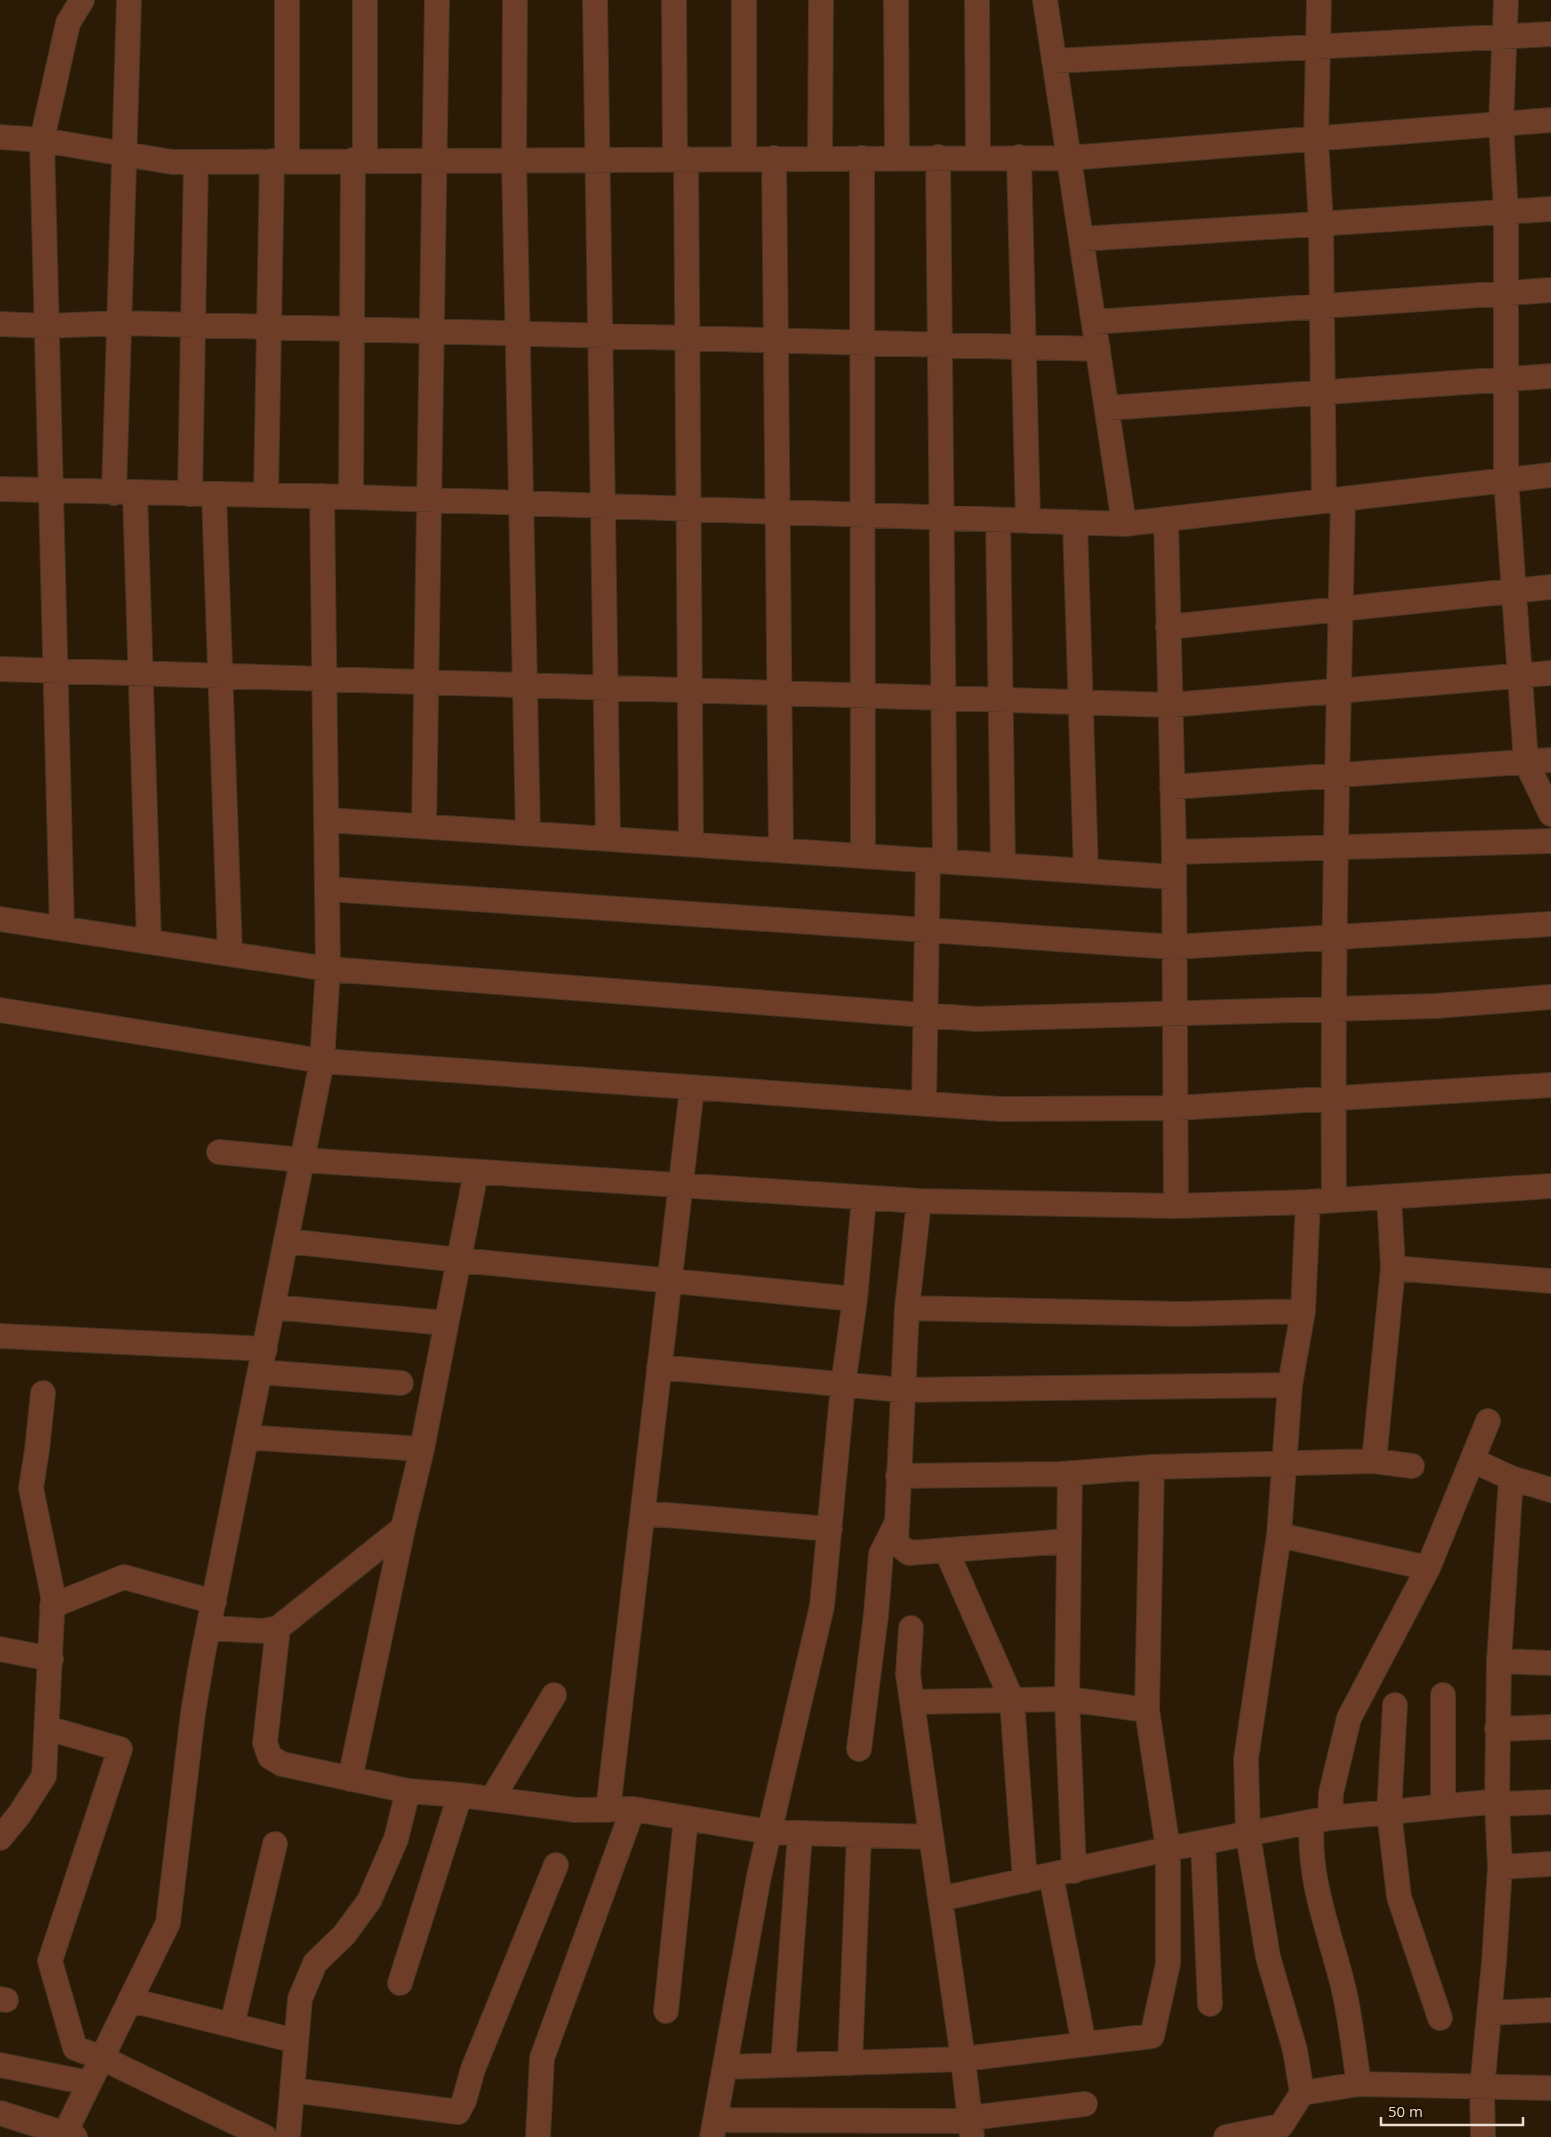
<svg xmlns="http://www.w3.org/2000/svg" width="1551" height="2137" font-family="'Open Sans',sans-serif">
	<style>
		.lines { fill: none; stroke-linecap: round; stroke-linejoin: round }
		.minor-casing { stroke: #453523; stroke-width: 26 }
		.minor { stroke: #6d3d27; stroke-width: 24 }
	</style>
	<rect width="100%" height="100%" fill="#2a1a06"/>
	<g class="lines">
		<g class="minor-casing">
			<path id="minor" d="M365,0V160
				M515,0L514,160L528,833
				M595,0L608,839
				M674,0L675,159
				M896,0L897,157
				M977,0L978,157
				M1045,0L1124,524
				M1319,0L1316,139L1321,223L1324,501
				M1506,0L1501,124L1506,212V480L1526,762L1551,814
				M1054,61L1551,34
				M0,137L42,140L172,162L1069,158L1551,120
				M938,157L945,861
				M1019,157L1028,521
				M774,158L781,850
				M820,158L821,0
				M862,158L863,856
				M686,159L691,844
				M744,159V0
				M287,161V0
				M1081,239L1551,209
				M1094,322L1551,290
				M0,324L47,326L120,323L1098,349
				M1107,408L1551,376
				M0,489L351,497L1124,524L1551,475
				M114,493L129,0
				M135,493L149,942
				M190,494L196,162
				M214,494L230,954
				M266,495L272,161
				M351,497L353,160
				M1166,519L1174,852L1176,1206
				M998,520L1003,865
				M1075,522L1086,871
				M1168,627L1551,587
				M0,669L1170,705L1551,673
				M1172,787L1551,760
				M327,820L1174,877
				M424,826L437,0
				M1174,852L1551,841
				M327,889L1174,947L1551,924
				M0,919L328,969L976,1019L1436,1006L1551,997
				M62,928L42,140L68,23L82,0
				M0,1010L322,1061L999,1109L1176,1108L1551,1085
				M924,1104L928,860
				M219,1152L302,1160L919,1201L1176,1206L1308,1202L1551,1186
				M1334,1200C1332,967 1338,733 1343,499
				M919,1201L907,1308L896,1543L909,1553L1069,1541
				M286,1241L459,1260L855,1299
				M1393,1268L1551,1281
				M273,1307L446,1323
				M907,1308L1181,1314L1303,1311
				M0,1336L265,1349
				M659,1367L902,1390L1290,1385
				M260,1372L401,1383
				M246,1442L258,1438L422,1449
				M1472,1460L1511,1478L1551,1490
				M1374,1461L1393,1268L1389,1197
				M1070,1473L1067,1699L1074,1871
				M898,1476L1061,1474L1152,1467L1374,1461L1412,1466
				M643,1513L830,1529
				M1279,1535L1428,1568
				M946,1550L1012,1700L1025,1881
				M52,1606L124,1577L214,1602
				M209,1628L263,1631L278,1628L403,1528L422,1449L476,1172
				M278,1628L265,1743L270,1757L282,1764L408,1791L460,1795L576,1810L633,1809L769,1832L930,1837
				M911,1628L908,1674L963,2059L972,2137
				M0,1649L51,1659
				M1499,1661L1551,1663
				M1443,1695V1807
				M912,1702L1067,1699L1147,1710
				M1395,1705L1389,1812L1399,1897L1440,2018
				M47,1728L120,1749L50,1961L75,2048L102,2058L265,2137
				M1497,1729L1551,1727
				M859,1749L876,1615L881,1554L896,1524
				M350,1779L403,1528
				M492,1799L554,1695
				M608,1810L692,1088
				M1330,1818L1331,1793L1349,1718L1428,1568L1488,1421
				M1312,1822C1307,1880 1331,1935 1344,1990C1351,2021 1354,2053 1359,2084
				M0,1838L19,1815L44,1776L53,1596L31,1488L37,1450L43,1393
				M1203,1843L1210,2004
				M1500,1867L1551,1864
				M1051,1876L1084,2044
				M940,1899L1168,1849L1330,1818L1489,1802L1497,1804L1551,1802
				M400,1983L460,1795
				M0,1999L6,2000
				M130,2000L296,2041
				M666,2011L686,1818
				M1489,2013L1551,2010
				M232,2025L275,1844
				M850,2063L859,1835
				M0,2065L89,2083
				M783,2065L800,1833
				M725,2067L963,2059L1152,2036L1168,1964V1849L1147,1710L1152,1467
				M292,2090L458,2112L464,2101L473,2069L556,1865
				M1302,2093L1359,2084L1551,2088
				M0,2113L75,2137
				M715,2120L960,2121L970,2118L1085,2104
				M65,2133L168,1923L193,1713L202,1659L322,1061L328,969L322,496
				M288,2137L300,1999L315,1963L344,1935L369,1901L396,1839L408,1791
				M538,2137L542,2058L633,1809
				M712,2137L759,1876L822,1606L843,1385L855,1299L864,1198
				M1226,2137L1281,2126L1302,2093L1295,2050L1268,1957L1248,1835L1246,1759L1279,1535L1290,1385L1303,1311L1308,1202
				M1483,2137L1482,2088L1494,1962L1500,1867L1497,1804L1499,1661L1511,1478"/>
		</g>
		<use href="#minor" class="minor"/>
	</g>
	<path d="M1381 2117v8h142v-8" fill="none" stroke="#eaded2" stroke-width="2.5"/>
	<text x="1388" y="2117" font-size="15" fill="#eaded2" stroke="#201100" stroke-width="4" paint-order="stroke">50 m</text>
</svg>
